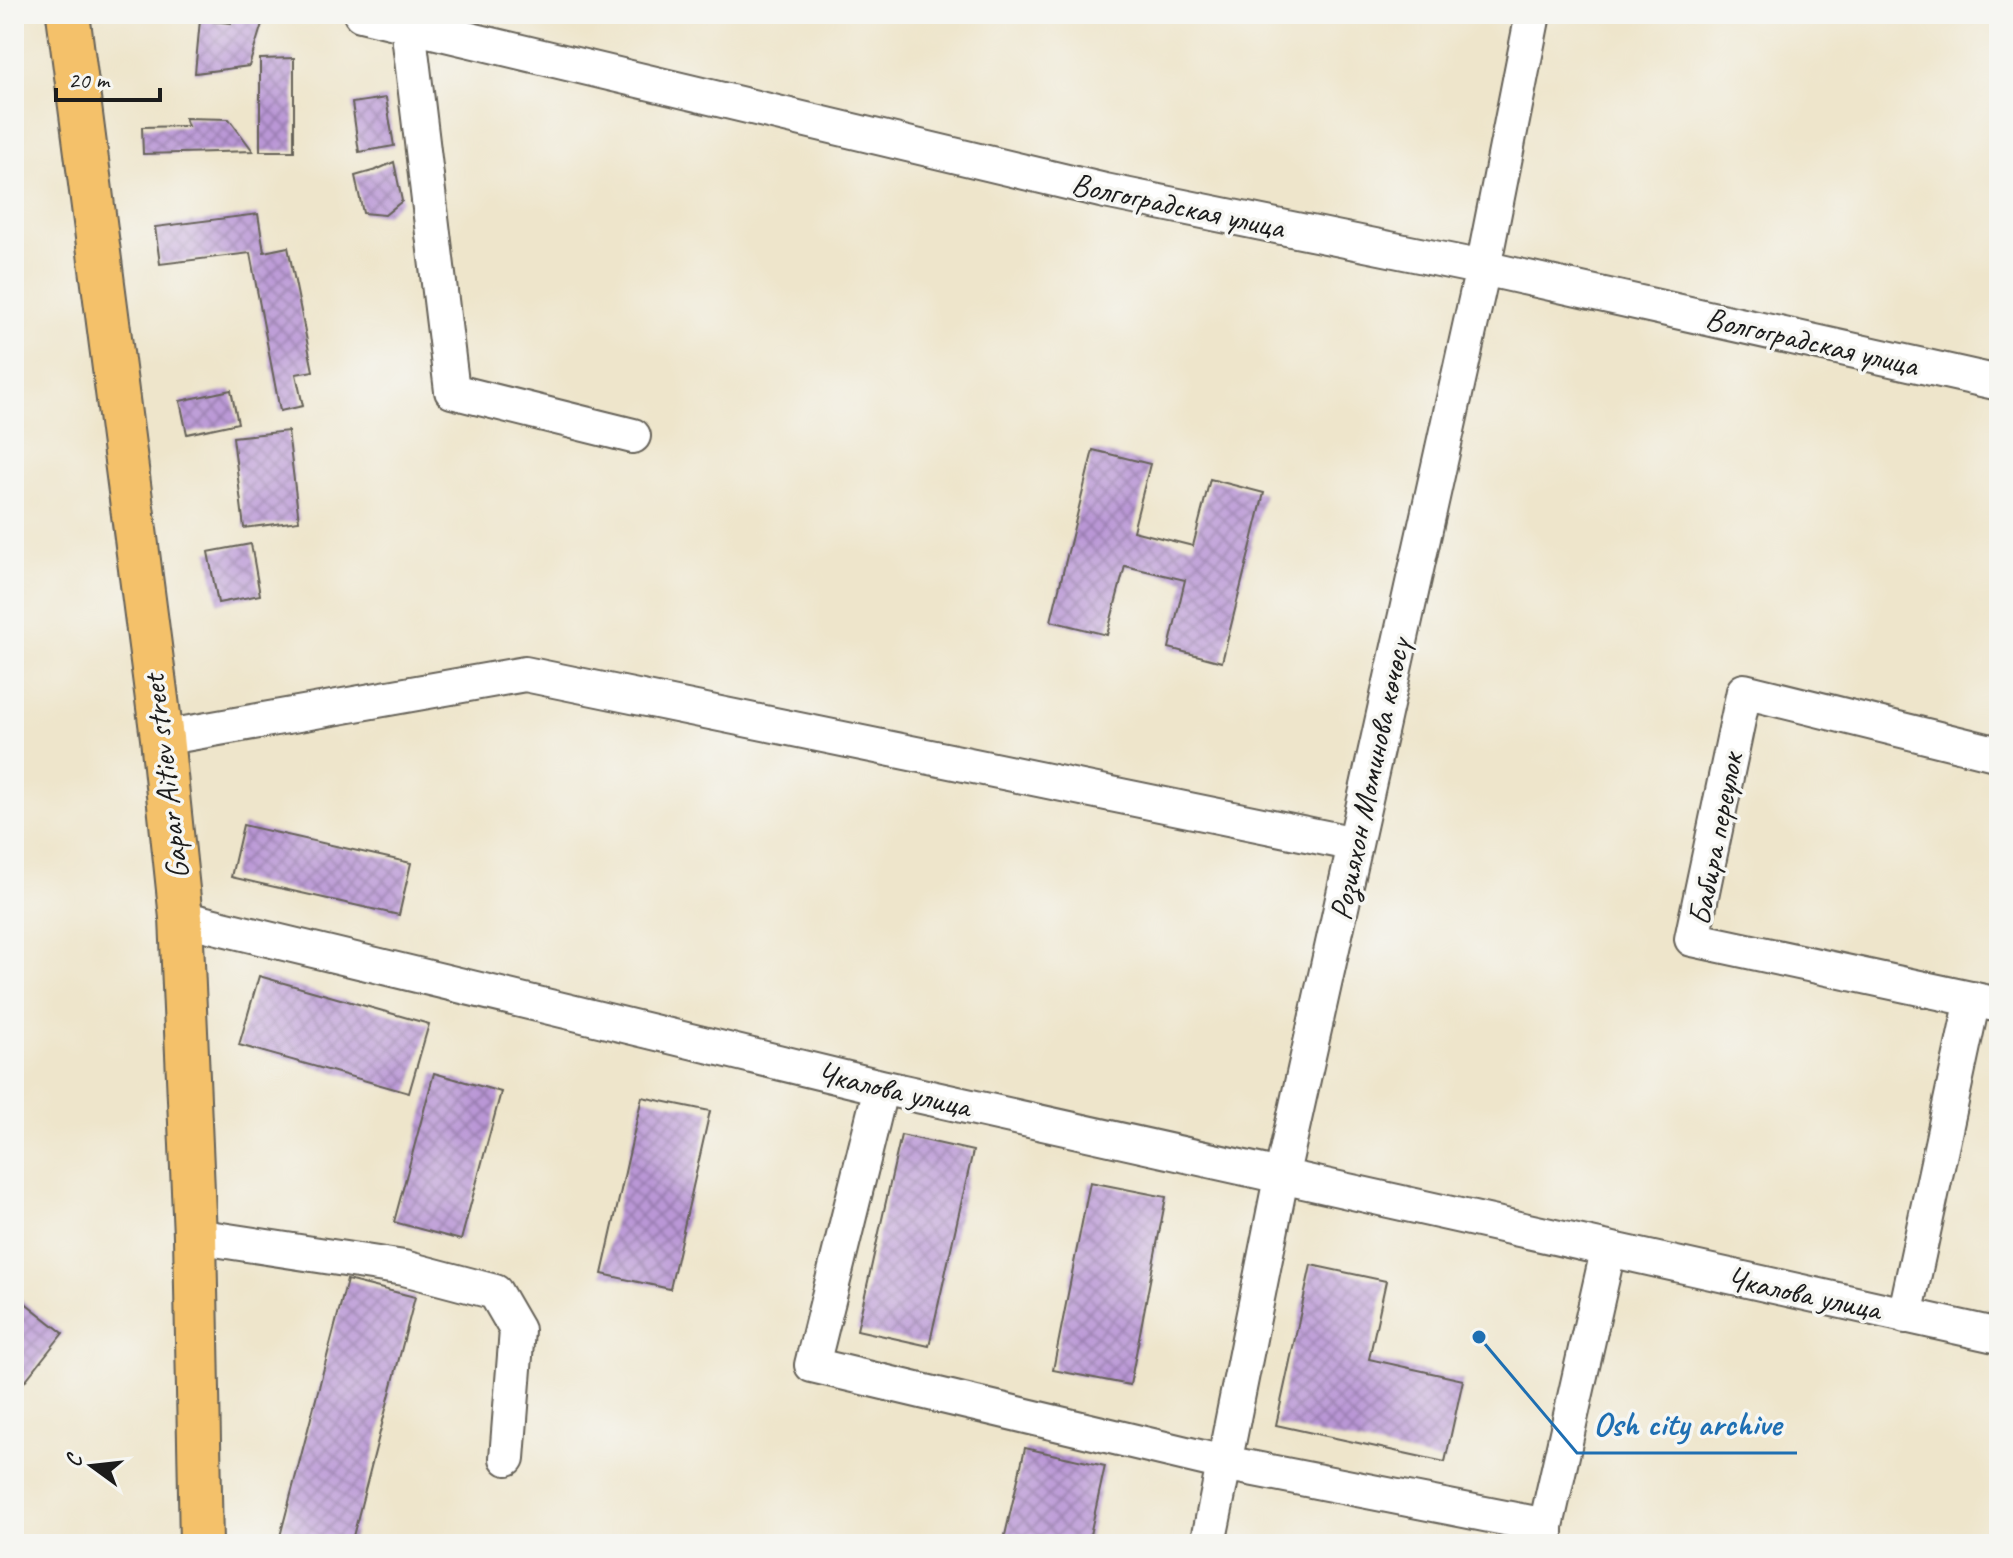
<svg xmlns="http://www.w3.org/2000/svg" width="2013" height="1558" font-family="Caveat,sans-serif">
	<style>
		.building { fill: url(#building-cross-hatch) }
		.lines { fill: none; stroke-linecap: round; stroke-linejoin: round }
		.minor-casing { stroke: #666259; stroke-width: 38 }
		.major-casing { stroke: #666259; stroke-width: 46 }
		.minor { stroke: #fff; stroke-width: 34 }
		.major { stroke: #f4c16a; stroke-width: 42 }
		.labels { text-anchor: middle; stroke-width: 7; stroke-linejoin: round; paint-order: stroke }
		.street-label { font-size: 32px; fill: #1c1c1c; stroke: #f6f6f2 }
		.leader { fill: none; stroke: #1f6fb2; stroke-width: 3 }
		.callout-dot { fill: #1f6fb2; stroke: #f6f6f2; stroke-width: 3 }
		.callout-label { font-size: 34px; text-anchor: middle; font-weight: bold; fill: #1f6fb2; stroke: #f6f6f2; stroke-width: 7; stroke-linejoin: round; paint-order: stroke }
	</style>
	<defs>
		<pattern id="building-cross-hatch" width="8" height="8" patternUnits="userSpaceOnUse" patternTransform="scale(2)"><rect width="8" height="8" fill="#ba97d6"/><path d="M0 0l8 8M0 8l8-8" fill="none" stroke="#967aad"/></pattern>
	</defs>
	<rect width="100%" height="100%" fill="#f6f6f2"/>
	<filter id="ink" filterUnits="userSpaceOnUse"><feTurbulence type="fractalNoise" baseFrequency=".0125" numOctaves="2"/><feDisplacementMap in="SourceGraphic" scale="16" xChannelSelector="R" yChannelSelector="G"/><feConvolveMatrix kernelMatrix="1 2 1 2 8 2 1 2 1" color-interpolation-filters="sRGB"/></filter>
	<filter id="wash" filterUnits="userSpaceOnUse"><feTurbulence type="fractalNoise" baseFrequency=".006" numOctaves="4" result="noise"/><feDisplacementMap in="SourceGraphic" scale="32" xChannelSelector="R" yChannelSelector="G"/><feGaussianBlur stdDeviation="1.8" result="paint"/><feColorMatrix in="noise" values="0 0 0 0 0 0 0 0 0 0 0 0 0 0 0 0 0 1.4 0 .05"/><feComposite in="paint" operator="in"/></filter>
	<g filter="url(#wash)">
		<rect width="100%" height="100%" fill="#eee5cb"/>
		<g id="blocks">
			<path class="building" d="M231,14H265L249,66L195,73L200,20L231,23Z
				M294,58V151H260V59Z
				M386,98L394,146L359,152L352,103Z
				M185,118L229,119L253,151L143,154L142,127L188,126Z
				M394,162L402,201L385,215L363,213L355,176L376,170Z
				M258,214L264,252L288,247L313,371L296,374L303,406L280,411L250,253L160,264L155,227Z
				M231,390L238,423L187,434L180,401Z
				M288,431L299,521L244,528L233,437Z
				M1093,450L1150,464L1133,531L1193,546L1210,479L1264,493L1222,662L1169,648L1185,580L1125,566L1107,635L1051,621Z
				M251,544L260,595L218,603L208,552Z
				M243,825L411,863L399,915L231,877Z
				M259,976L429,1024L409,1093L239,1045Z
				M434,1073L501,1092L461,1240L394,1222Z
				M642,1097L710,1111L670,1289L602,1274Z
				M901,1135L973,1151L929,1346L857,1330Z
				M1090,1182L1166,1197L1130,1385L1053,1370Z
				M1311,1265L1386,1281L1369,1359L1463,1380L1445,1462L1276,1425Z
				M347,1280L415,1297L351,1544H278Z
				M14,1294L63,1333L17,1391L14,1388Z
				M1025,1448L1105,1466L1088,1544H1003Z"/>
		</g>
	</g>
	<g filter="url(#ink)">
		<use href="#blocks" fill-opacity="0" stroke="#666259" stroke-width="2"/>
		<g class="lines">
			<g class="minor-casing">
				<path id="minor" d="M361,14L1105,191L1483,268L1999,383
					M408,26L452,391L633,436
					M162,738L525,674L1355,844
					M1999,754L1744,691L1692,939L1999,1005
					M181,918L881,1087L1999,1336
					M881,1087L812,1365L1224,1463L1546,1526
					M195,1236L404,1268L495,1292L517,1330L507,1458
					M1905,1316L1973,999
					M1208,1544L1281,1178L1483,268L1533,14
					M1546,1544V1526L1608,1251"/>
			</g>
			<g class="major-casing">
				<path id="major" d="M68,14L162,738L181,918L195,1236L201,1544"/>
			</g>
			<use href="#minor" class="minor"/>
			<use href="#major" class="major"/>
		</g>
	</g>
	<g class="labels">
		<g class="street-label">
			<text transform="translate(1178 205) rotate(12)" y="11">Волгоградская улица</text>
			<text transform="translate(1812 341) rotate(13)" y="11">Волгоградская улица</text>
			<text transform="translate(165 777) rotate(-97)" y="11">Gapar Aitiev street</text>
			<text transform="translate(1369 779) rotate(-78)" y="11">Розияхон Моминова көчөсү</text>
			<text transform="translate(1715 839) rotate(-79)" y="11">Бабира переулок</text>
			<text transform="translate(894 1089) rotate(13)" y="11">Чкалова улица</text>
			<text transform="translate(1804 1293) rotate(12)" y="11">Чкалова улица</text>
		</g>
	</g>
	<path class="leader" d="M1479 1337L1577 1453H1797"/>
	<circle class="callout-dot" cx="1479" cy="1337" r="8"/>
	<g class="callout-label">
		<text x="1687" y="1435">Osh city archive</text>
	</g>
	<rect width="2013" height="1558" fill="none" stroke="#f6f6f2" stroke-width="48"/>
	<g transform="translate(92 1466) rotate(285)" stroke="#f6f6f2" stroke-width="6" paint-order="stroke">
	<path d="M0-6L14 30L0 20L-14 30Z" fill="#1c1c1c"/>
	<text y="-12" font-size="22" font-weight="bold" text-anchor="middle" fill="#1c1c1c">С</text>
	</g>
	<path d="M56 88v12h104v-12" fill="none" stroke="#1c1c1c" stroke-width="4"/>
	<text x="68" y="88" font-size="24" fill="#1c1c1c" stroke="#f6f6f2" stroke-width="6" paint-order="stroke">20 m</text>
</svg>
